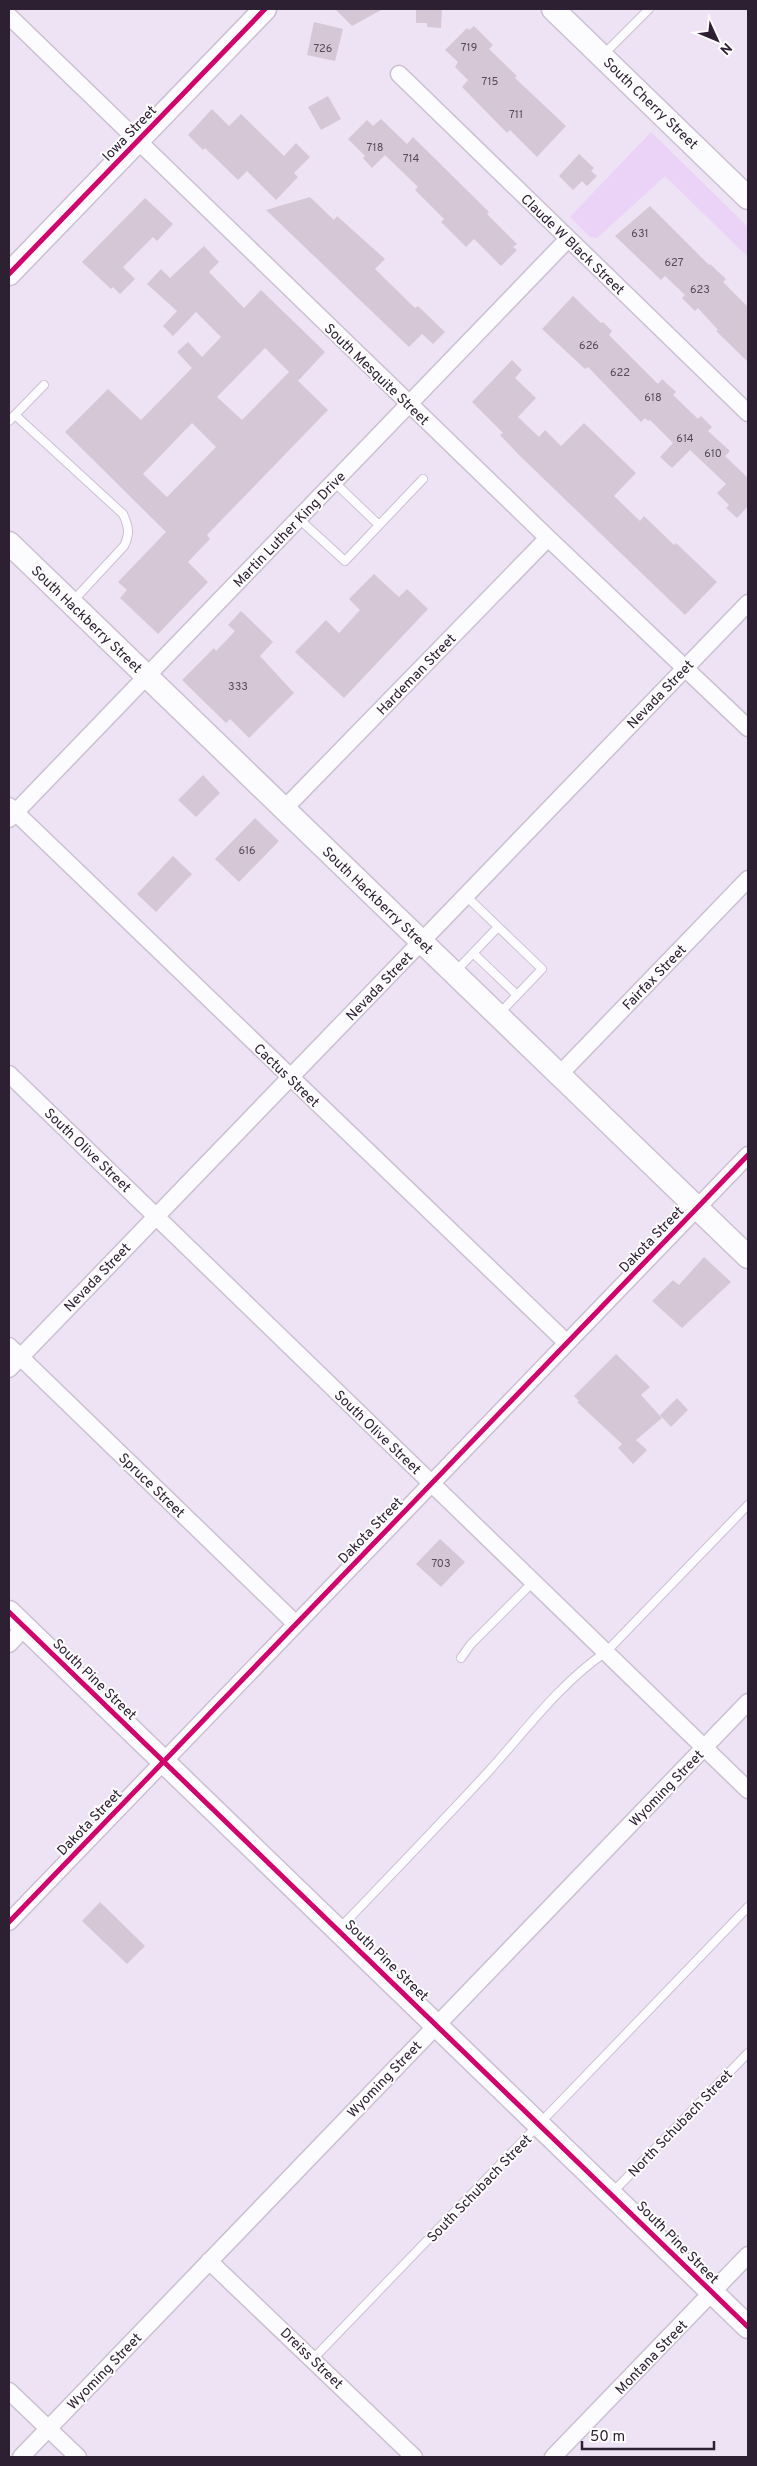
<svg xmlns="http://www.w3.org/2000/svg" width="757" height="2466" font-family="Overpass,sans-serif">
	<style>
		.green { fill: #ebd2f7 }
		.building { fill: #d5c7d6; fill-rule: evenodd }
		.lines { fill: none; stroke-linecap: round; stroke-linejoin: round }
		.lane-casing { stroke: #cbc0d1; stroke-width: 10 }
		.street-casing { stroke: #cbc0d1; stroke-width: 19 }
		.secondary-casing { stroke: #cbc0d1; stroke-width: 25 }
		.lane { stroke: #fcfbfd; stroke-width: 8 }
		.street { stroke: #fcfbfd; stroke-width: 16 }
		.secondary { stroke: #fcfbfd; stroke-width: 22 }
		.cycleway-casing { stroke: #fff; stroke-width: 8 }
		.cycleway { stroke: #d6006c; stroke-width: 5 }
		.labels { text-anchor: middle; stroke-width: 4; stroke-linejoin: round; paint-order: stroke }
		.number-label { font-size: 11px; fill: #574a5c }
		.street-label { font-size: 14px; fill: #2d2033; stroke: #fff }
	</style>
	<rect width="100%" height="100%" fill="#eee3f4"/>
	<path class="green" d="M651,132L748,227V257L665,176L597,238L590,237L570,217Z"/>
	<path class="building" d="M335,9H383L352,26Z
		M416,9H442L441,28L427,27V23H416Z
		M314,22L343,29L335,61L307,55Z
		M474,26L493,45L489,49L517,76L515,78L566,126L537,157L510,130L507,133L462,87L468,80L455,67L458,62L445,50L467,28L469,30Z
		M328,96L341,119L321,130L308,107Z
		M212,109L229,126L241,114L284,156L296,143L310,157L294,173L298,177L276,200L247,171L238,180L205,148L203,150L188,135Z
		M381,119L407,144L413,137L489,212L487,214L517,244L513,247L517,250L501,266L474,239L466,247L441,222L444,219L415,190L418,187L385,155L372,168L363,158L365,156L348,139L367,120L373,126Z
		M579,154L594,168L591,171L597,176L587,186L582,181L573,190L559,176Z
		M310,197L334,220L337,216L385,259L375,269L415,308L418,306L445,332L433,344L422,334L409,347L266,210Z
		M145,198L173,224L157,241L153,237L123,267L135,279L120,294L113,287L111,289L82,262Z
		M650,206L709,265L710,264L726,279L723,282L748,307V362L716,331L718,330L698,308L695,311L682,298L685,295L665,276L661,280L615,236Z
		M204,246L219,262L209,272L244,308L261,290L325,352L298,381L265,348L217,397L242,420L289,372L328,410L207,535L210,539L188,562L208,582L158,634L120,598L127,590L118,582L166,532L65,432L108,389L141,420L192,368L177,352L188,342L202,357L221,337L196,312L173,336L163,326L177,311L147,284L161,269L170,278ZM192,423L216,447L167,497L143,474Z
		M573,296L601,323L603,322L612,331L609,335L658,384L662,379L676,392L673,395L698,419L701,416L712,427L708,431L730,451L725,456L748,478V506L737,518L726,508L729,505L717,493L726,484L690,450L672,468L660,457L673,443L650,420L648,421L645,418L641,422L588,367L585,369L542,329Z
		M512,360L522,370L515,378L536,398L518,417L539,437L545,430L561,446L584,423L636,473L614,496L640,521L644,516L674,545L676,543L717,582L685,615L520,456L500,435L503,433L472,402Z
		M374,574L399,597L407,589L428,609L344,698L295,652L326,620L339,633L360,610L349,599Z
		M241,611L273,642L260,656L294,693L249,738L230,719L226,723L182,680L214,648L216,651L235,631L228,625Z
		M203,775L220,793L196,817L178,800Z
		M255,818L279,841L239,882L215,859Z
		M173,856L192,874L156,912L137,894Z
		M704,1257L731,1282L682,1328L652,1301L673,1280L679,1285Z
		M616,1354L650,1387L641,1395L662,1418L636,1440L647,1450L633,1464L618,1448L622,1444L577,1402L579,1401L574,1396Z
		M677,1398L688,1410L671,1427L660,1415Z
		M440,1539L465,1562L441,1587L416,1564Z
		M100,1902L145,1946L127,1964L82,1921Z"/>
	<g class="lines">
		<g class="lane-casing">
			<path id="lane" d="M603,55L649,9
				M15,415L123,514C129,527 130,534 124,546L72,602
				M9,421L44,385
				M334,482L379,525
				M299,519L345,561L423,479
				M466,896L542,969L499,1014
				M473,953L517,995
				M455,972L498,927
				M461,1658L471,1644L533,1582
				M340,1928C390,1876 440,1824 489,1771C525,1731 560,1683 606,1652L748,1505
				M612,2193L748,2053
				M313,2359L748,1907"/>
		</g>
		<g class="street-casing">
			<path id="street" d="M9,16L548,538L748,728
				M399,74L748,413
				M9,806L567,1343
				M284,809L548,538
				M9,819L568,239
				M9,1074L748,1790
				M559,1075L748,879
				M9,1346L296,1624
				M9,1369L748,603
				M9,1644L25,1627
				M9,1922L748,1155
				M209,2261L414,2457
				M9,2391L78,2457
				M21,2457L748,1702
				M553,2457L748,2255"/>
		</g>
		<g class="secondary-casing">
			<path id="secondary" d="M553,9L748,198
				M9,274L265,9
				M9,543L748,1257
				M9,1612L748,2327"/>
		</g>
		<use href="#lane" class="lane"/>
		<use href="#street" class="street"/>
		<use href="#secondary" class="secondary"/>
		<g class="cycleway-casing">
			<path id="cycleway" d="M9,274L265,9
				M9,1612L748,2327
				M9,1922L748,1155"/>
		</g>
		<use href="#cycleway" class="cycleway"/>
	</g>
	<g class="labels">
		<g class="number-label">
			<text x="469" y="51">719</text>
			<text x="323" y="52">726</text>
			<text x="490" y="85">715</text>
			<text x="516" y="118">711</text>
			<text x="375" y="151">718</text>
			<text x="411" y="162">714</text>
			<text x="640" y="237">631</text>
			<text x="674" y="266">627</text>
			<text x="700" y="293">623</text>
			<text x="589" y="349">626</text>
			<text x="620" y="376">622</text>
			<text x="653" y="401">618</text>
			<text x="685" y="442">614</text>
			<text x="713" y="457">610</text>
			<text x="238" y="690">333</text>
			<text x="247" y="854">616</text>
			<text x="441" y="1567">703</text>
		</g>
		<g class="street-label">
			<text transform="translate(651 103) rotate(44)" y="5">South Cherry Street</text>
			<text transform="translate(129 133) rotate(-46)" y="5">Iowa Street</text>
			<text transform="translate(573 244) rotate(44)" y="5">Claude W Black Street</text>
			<text transform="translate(377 374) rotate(44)" y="5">South Mesquite Street</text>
			<text transform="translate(289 529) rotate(-46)" y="5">Martin Luther King Drive</text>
			<text transform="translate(87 619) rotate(44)" y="5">South Hackberry Street</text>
			<text transform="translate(416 674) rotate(-46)" y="5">Hardeman Street</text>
			<text transform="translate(660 694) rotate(-46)" y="5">Nevada Street</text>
			<text transform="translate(378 900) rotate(44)" y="5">South Hackberry Street</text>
			<text transform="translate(654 977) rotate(-46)" y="5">Fairfax Street</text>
			<text transform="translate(379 986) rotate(-46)" y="5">Nevada Street</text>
			<text transform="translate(287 1075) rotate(44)" y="5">Cactus Street</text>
			<text transform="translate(88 1150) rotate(44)" y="5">South Olive Street</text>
			<text transform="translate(651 1239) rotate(-46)" y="5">Dakota Street</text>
			<text transform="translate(97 1277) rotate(-46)" y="5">Nevada Street</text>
			<text transform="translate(378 1432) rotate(44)" y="5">South Olive Street</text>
			<text transform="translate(152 1485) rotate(44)" y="5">Spruce Street</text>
			<text transform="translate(370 1530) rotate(-46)" y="5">Dakota Street</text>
			<text transform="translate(95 1679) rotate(44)" y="5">South Pine Street</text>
			<text transform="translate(666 1788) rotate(-46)" y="5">Wyoming Street</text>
			<text transform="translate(89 1822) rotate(-46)" y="5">Dakota Street</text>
			<text transform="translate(387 1960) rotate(44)" y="5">South Pine Street</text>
			<text transform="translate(384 2079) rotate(-46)" y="5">Wyoming Street</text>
			<text transform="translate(680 2123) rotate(-46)" y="5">North Schubach Street</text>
			<text transform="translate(479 2188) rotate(-46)" y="5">South Schubach Street</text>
			<text transform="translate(678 2242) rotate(45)" y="5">South Pine Street</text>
			<text transform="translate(651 2357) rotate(-46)" y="5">Montana Street</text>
			<text transform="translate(312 2358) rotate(44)" y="5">Dreiss Street</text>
			<text transform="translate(104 2371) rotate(-46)" y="5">Wyoming Street</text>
		</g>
	</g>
	<rect width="757" height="2466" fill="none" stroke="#2d2033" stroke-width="20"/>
	<g transform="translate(717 40) rotate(134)" stroke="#ffffff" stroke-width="4" paint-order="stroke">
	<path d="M0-4L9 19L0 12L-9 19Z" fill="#2d2033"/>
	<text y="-8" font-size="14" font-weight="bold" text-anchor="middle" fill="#2d2033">N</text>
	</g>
	<path d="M582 2441v8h132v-8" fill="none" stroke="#2d2033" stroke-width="2.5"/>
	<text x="590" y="2441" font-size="15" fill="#2d2033" stroke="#ffffff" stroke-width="4" paint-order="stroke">50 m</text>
</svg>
